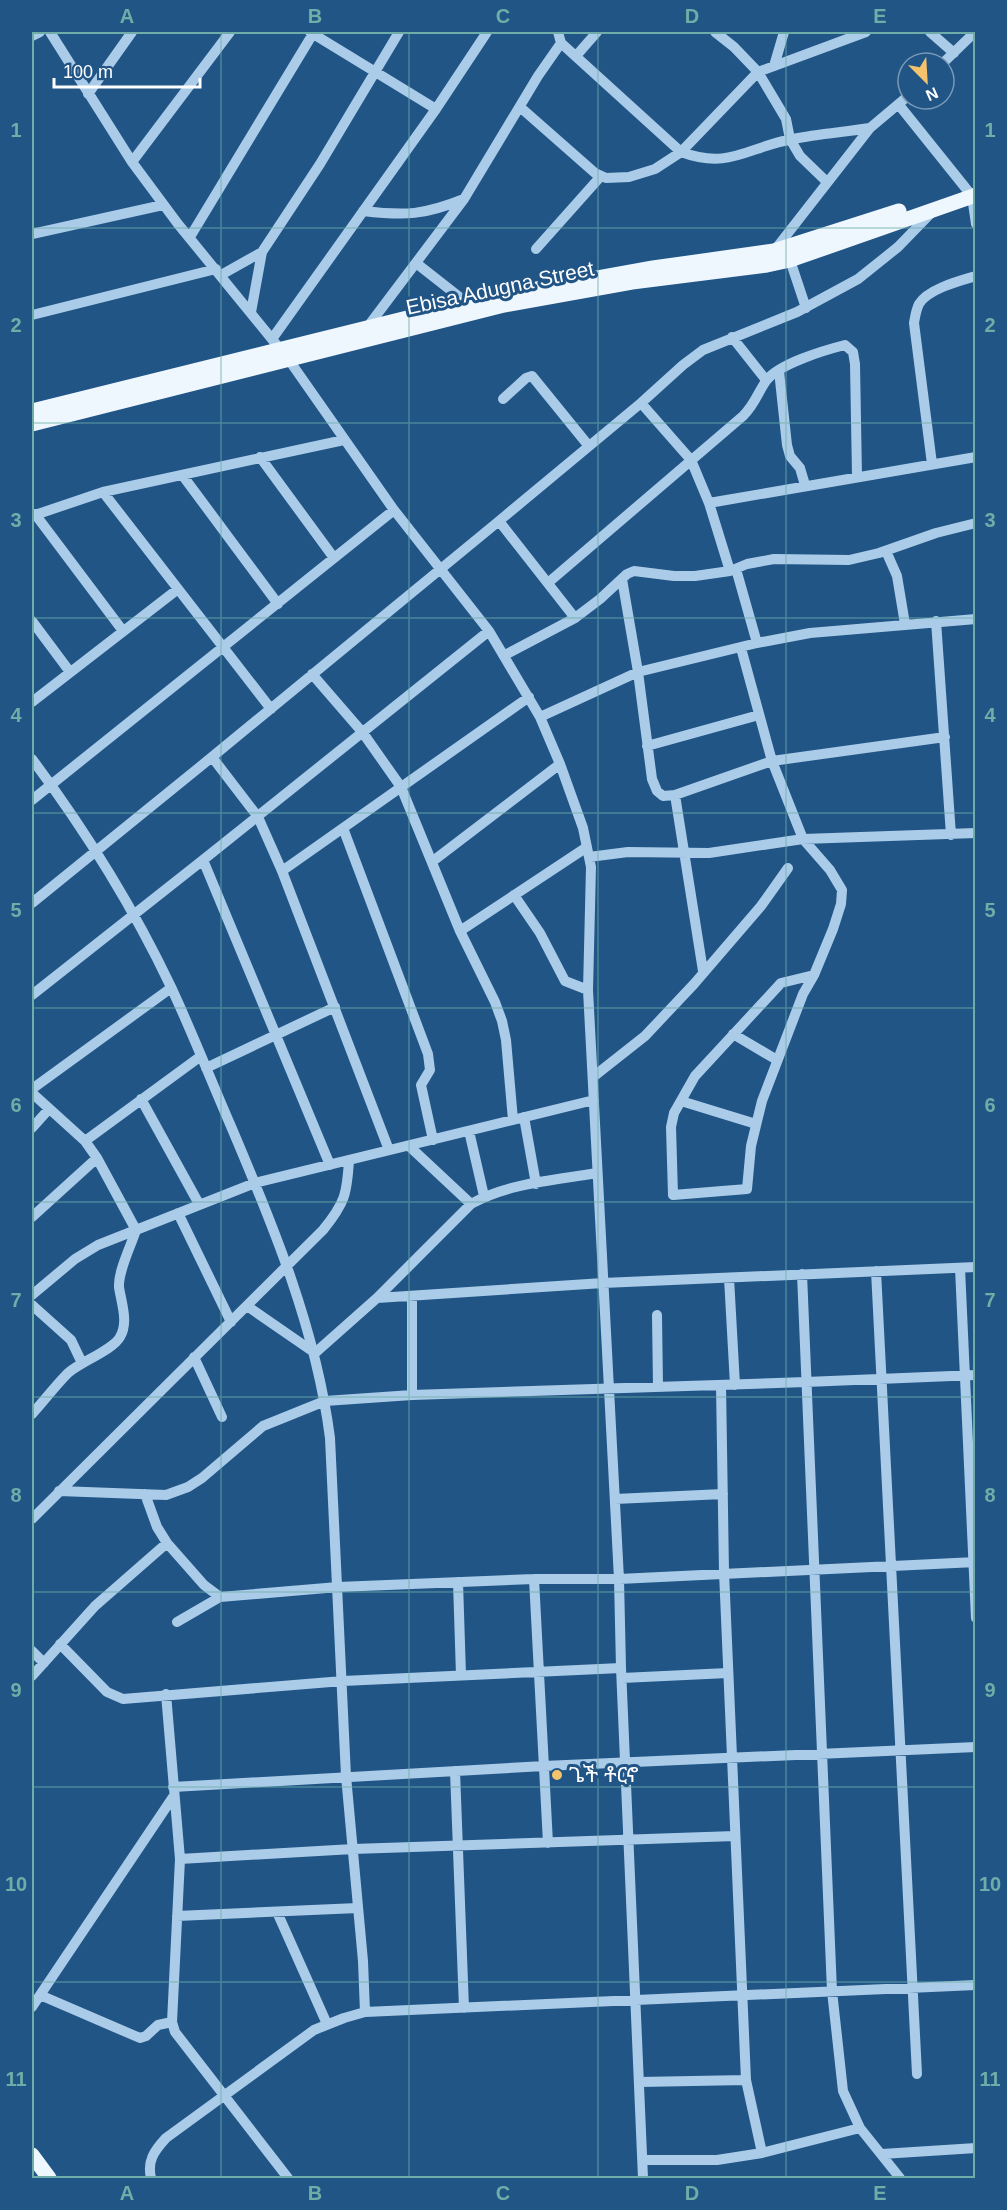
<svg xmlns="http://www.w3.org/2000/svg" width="1007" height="2210" font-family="Helvetica,'Noto Sans Ethiopic',sans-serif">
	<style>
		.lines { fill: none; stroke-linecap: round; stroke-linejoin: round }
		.minor { stroke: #abcce9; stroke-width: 10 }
		.major { stroke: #eef6fe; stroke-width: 15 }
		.grid { fill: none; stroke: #6fada8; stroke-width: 1.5; stroke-opacity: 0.55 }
		.poi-dot { fill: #f6c36d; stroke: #215586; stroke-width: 2 }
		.labels { text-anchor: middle; stroke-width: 6; stroke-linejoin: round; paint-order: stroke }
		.street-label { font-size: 21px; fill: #fff; stroke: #215586 }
		.poi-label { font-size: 21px; fill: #fff; stroke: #215586; text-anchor: start }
		.neatline { fill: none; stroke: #6fada8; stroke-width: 2 }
		.grid-label { font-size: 20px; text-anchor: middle; font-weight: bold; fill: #6fada8 }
	</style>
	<rect width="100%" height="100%" fill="#215586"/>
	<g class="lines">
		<path class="minor" d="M50,32L132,162L178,224L289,360L394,510L489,631L540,717L560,764L583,828L591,867L588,990L619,1579L621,1668L643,2178
			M310,32L436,109
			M558,32L561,43L681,152C730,170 747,147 793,139C818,134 845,132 870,128
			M715,32L734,47L758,72L786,119L790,139L800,156L827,182
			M930,32L954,53
			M32,36L40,32
			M576,56L597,32
			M943,63L975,32
			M774,66L784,32
			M88,94L132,32
			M899,105L972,196L976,224
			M520,107L595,173L606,178L629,177L655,169L681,152L758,72L866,32
			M132,162L230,32
			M363,211C406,216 424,215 464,199
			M32,234L163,205
			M190,237L314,32
			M536,249L601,176
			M774,251L870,128L908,96
			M790,260L806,308
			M416,263L467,303
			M221,275L262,252L320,164L399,32
			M251,312L262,252
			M32,315L216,269
			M366,329L464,199L538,76L561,43
			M732,337L766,380
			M272,339L436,109L487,32
			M779,371L787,445L790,456L800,468L805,485
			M503,399L526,378L532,376L588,445
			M641,403L691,460L709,503L730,571
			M260,457L334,558
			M932,464L914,323C915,317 916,310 919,304C928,289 959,281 976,276
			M183,476L278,604
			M103,492L271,709
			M709,503L976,457
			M35,514L123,631
			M32,516L103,492L344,440
			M499,521L575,618
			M886,551L897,576L905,624
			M736,569L757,643
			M622,579L638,672L652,779L657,791L663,796L675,795L772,761L945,737
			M549,582L743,416C755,404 757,394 766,381C778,364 825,350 845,345L853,352L855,364L857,476
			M32,621L70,672
			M936,621L951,835
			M741,648L772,761L803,839L830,870L842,890L841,904L833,929L814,975L803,994L762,1101L751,1146L747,1189L673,1195L671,1127L674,1113L695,1076L781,983L814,975
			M505,655L575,618L600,599L627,574L634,571L674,576H695L730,571L747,564L774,559L849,560L879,553L936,533L976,523
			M312,674L363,733L401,787L460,931L495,1002L502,1021L506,1040L513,1120
			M32,702L178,589
			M540,717L638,672L757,643L810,633L976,619
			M647,746L759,715
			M212,757L258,817L282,871L389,1150
			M32,759C85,830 133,907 171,987C192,1032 210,1078 230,1124C273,1225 316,1329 330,1438L346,1776L363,1961L365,2012
			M675,795L703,971
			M32,800L394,510
			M343,828L428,1054L430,1070L421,1085L433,1140
			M589,857L628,852L709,853L803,839L976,833
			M203,860L330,1165
			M433,861L560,764
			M282,871L529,697
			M514,895L540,933L565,981L588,990
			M32,903L212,757L499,521L641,403L683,365L703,350L797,312L858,279L898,247L932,212
			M460,931L587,847
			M32,995L203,860L489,631
			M733,1034L777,1060
			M206,1068L335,1007
			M593,1077L645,1036L694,984L761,906L788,868
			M32,1089L171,988
			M32,1093L85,1141L97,1158L136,1230C131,1246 118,1271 119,1287C121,1302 129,1322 120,1337C113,1350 82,1361 68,1373C55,1386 44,1401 32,1414
			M141,1099L199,1204
			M681,1101L756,1124
			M524,1117L536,1184
			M32,1128L49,1109
			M469,1131L484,1196
			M85,1141L201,1056
			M409,1146L471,1204
			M178,1213L231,1322
			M32,1217L97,1158
			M960,1268L976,1618
			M876,1271L917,2074
			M802,1274L832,1991L843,2091L860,2128L900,2178
			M729,1278L735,1385
			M32,1295L75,1259L98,1245L255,1183L594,1100
			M412,1296V1395
			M377,1298L471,1204C508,1183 556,1180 597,1173
			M32,1305L71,1340L82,1363
			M247,1306L315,1353L377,1298L603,1283L976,1267
			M657,1315L658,1387
			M194,1357L222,1417
			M721,1385L724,1572L746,2080L762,2153
			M59,1491L166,1495L188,1487L202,1478L263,1426L325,1401L412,1395L806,1382L976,1375
			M145,1494L157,1527L167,1543L204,1585L220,1597L338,1587L534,1579H619L976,1562
			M615,1499L723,1494
			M32,1519L323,1230C345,1203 347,1194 349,1160
			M534,1579L548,1843
			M458,1582L461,1675
			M177,1622L220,1597
			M60,1644L107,1692L123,1699L343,1681L621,1668
			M32,1651L44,1663
			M32,1676L95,1606L167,1543
			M622,1678L728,1673
			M166,1694L180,1859L172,2022L175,2032L288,2178
			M455,1771L464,2008
			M173,1787L544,1766L976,1747
			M180,1859L353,1849L735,1836
			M277,1912L327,2024
			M177,1916L358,1908
			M40,1995L140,2038L146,2036L158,2025L172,2022
			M32,2007L173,1797
			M640,2082L746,2080
			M882,2154L976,2148
			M643,2160H717L762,2153L860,2128
			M151,2178C147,2161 154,2151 166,2138L314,2030L344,2018L365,2012L976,1985"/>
		<path class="major" d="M32,411L492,297L653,268L774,251L899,211
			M32,424L504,305L632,282L767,265L790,260L976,195
			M32,2155L49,2178"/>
	</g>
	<path class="grid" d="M221,32V2178M409,32V2178M598,32V2178M786,32V2178M32,228H976M32,423H976M32,618H976M32,813H976M32,1008H976M32,1202H976M32,1397H976M32,1592H976M32,1787H976M32,1982H976"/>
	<circle class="poi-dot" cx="557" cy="1775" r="6"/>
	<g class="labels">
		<g class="street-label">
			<text transform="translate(500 288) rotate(-12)" y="7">Ebisa Adugna Street</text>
		</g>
		<g class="poi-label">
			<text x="569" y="1782">ጌች ቶርኖ</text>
		</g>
	</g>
	<rect width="1007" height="2210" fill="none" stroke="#215586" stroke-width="66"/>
	<g transform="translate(926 81) rotate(156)"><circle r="28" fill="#215586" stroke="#7a99b6" stroke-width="1.5"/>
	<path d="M0-4.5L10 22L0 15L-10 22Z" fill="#f6c36d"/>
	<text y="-9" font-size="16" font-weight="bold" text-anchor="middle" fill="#ffffff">N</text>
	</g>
	<path d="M54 78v9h146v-9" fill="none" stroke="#ffffff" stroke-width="3"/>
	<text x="63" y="78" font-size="18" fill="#ffffff" stroke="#215586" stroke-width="4.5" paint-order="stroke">100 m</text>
	<rect x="33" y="33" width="941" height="2144" class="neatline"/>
	<g class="grid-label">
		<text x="127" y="23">A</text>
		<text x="315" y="23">B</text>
		<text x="503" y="23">C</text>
		<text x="692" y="23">D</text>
		<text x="880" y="23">E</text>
		<text x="16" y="137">1</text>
		<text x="990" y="137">1</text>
		<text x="16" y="332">2</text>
		<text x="990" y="332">2</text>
		<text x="16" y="527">3</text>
		<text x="990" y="527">3</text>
		<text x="16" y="722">4</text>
		<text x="990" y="722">4</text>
		<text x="16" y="917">5</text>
		<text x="990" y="917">5</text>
		<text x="16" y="1112">6</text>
		<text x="990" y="1112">6</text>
		<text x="16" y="1307">7</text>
		<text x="990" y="1307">7</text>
		<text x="16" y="1502">8</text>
		<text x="990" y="1502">8</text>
		<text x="16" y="1697">9</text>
		<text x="990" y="1697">9</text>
		<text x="16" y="1891">10</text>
		<text x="990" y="1891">10</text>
		<text x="16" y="2086">11</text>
		<text x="990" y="2086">11</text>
		<text x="127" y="2200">A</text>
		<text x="315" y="2200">B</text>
		<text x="503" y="2200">C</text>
		<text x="692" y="2200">D</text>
		<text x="880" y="2200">E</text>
	</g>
</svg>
